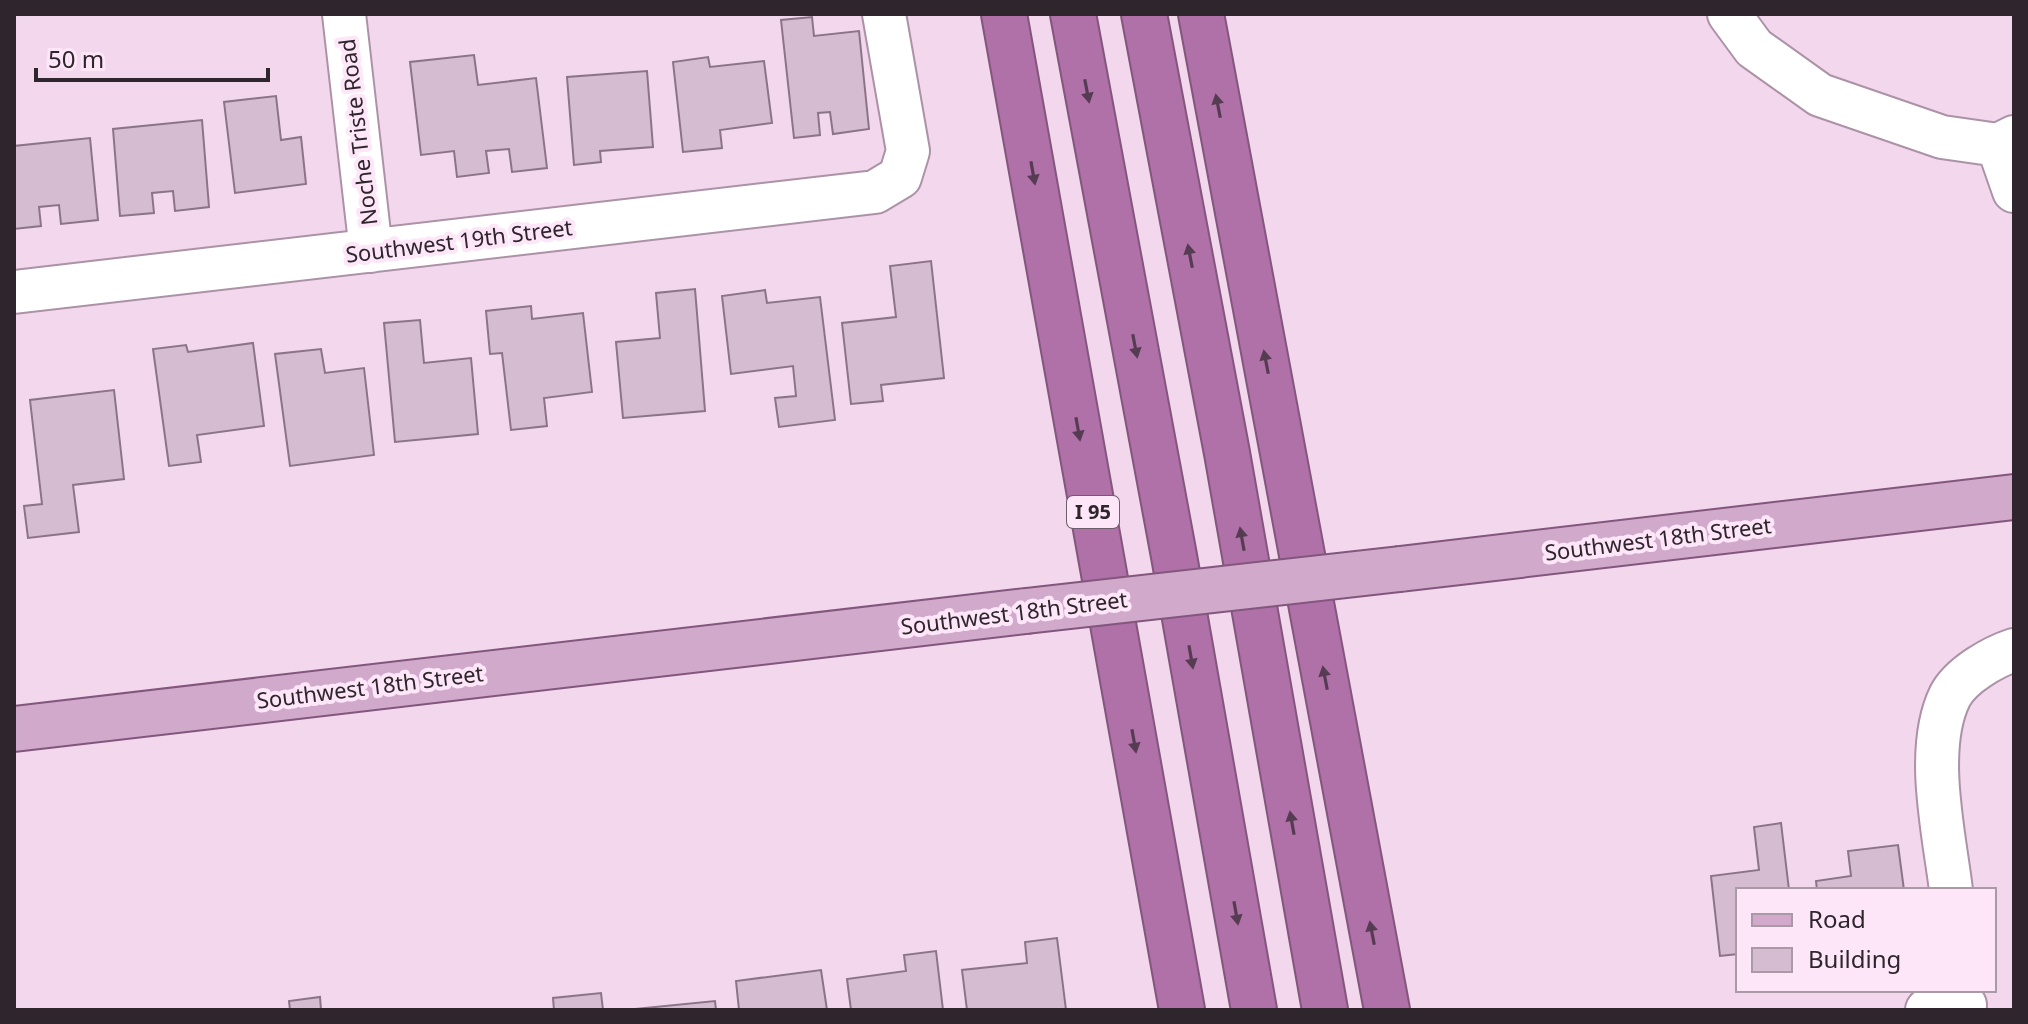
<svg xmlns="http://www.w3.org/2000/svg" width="2028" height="1024" font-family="'Noto Sans',sans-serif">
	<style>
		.building { fill: #d6bcd1; stroke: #8c7488; stroke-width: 2 }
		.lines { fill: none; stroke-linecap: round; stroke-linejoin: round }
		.minor-casing { stroke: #ac92a7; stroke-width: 46 }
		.major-casing { stroke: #83567d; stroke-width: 48 }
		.highway-casing { stroke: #83567d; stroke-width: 48 }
		.minor { stroke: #fff; stroke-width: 42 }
		.major { stroke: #d0a9cb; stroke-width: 44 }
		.highway { stroke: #b070a8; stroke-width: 44 }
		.major-bridge-casing { stroke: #83567d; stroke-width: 48; stroke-linecap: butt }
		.major-bridge { stroke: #d0a9cb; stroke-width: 44 }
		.oneway { fill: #563c52 }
		.labels { text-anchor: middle; stroke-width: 8; stroke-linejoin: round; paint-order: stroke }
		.shield { fill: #fce6f8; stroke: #6c5f6a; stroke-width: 2 }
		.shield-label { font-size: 20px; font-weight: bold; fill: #2f252d }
		.street-label { font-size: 22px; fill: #2f252d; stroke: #fce6f8 }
	</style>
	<rect width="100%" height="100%" fill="#f2d7ed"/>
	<path class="building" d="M812,17L814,36L859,31L869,129L833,134L830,112L818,113L820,135L794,138L781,20Z
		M474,55L478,85L536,78L547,168L512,172L509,149L486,151L489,173L457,177L454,151L421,155L410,62Z
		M708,57L710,67L764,61L772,123L720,130L722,148L683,152L673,62Z
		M647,71L653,147L600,151L601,162L574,165L567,77Z
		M276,96L281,140L301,137L306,184L235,193L224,102Z
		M202,120L209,207L175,211L173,191L152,193L154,213L120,216L113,129Z
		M90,138L98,220L61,224L59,205L39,207L41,226L14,229V146Z
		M931,261L944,378L881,385L883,401L851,404L842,323L896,317L890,266Z
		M695,289L705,411L623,418L616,342L660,338L656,293Z
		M765,290L767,303L820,297L835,420L779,427L775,398L796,396L793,366L731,374L722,296Z
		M531,306L532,319L583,313L592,392L544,398L547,426L511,430L502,353L490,354L486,311Z
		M420,320L424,363L471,358L478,434L395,442L384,323Z
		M253,343L264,426L197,435L201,462L169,466L153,349L186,345L188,352Z
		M321,349L325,373L364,368L374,455L290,466L275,354Z
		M114,390L124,479L73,485L79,532L28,538L24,506L42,504L30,400Z
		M1781,823L1789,890H1738V954L1720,956L1711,876L1759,870L1754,827Z
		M1898,845L1904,890H1817L1816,881L1851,876L1848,851Z
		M1057,938L1066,1010H967L962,970L1027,963L1025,942Z
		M936,951L943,1010H851L847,979L906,971L904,955Z
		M821,970L827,1010H739L736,981Z
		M601,993L603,1010H554L553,998Z
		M320,997L321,1010H290L289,1001Z
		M715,1001L716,1010H625Z"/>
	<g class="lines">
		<g class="minor-casing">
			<path id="minor" d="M344,14L371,251
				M1729,14L1754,48L1820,95L1942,137L1998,145L2014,137
				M1998,145L2014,191
				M14,292L875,192L900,177L908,151L884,14
				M1951,890C1944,833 1924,749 1950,696C1961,675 1993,657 2014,650
				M1927,1010L1965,1005"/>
		</g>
		<g class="major-casing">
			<path id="major" d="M1400,569L2014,497
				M14,729L1026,611"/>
		</g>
		<g class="highway-casing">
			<path id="highway" d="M1004,14L1182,1010
				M1073,14L1174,556L1254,1010
				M1144,14L1227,453L1325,1010
				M1201,14L1387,1010"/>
		</g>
		<use href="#minor" class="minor"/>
		<use href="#major" class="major"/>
		<use href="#highway" class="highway"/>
		<g class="major-bridge-casing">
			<path id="major-bridge" d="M1026,611L1400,569"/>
		</g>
		<use href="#major-bridge" class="major-bridge"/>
	</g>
	<defs><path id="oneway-solid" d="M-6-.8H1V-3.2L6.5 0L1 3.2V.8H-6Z" transform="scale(2)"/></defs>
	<g class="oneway">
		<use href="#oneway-solid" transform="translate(1087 91) rotate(79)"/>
		<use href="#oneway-solid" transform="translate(1218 106) rotate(-101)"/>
		<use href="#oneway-solid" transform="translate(1033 173) rotate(80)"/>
		<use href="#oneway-solid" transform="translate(1190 256) rotate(-101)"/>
		<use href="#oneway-solid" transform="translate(1135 346) rotate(79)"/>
		<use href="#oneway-solid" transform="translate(1266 362) rotate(-101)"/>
		<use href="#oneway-solid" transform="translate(1078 429) rotate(80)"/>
		<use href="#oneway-solid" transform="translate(1242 539) rotate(-100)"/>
		<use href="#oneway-solid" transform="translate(1191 657) rotate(80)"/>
		<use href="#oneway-solid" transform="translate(1325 678) rotate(-101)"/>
		<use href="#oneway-solid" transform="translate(1134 741) rotate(80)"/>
		<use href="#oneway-solid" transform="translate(1292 823) rotate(-100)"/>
		<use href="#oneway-solid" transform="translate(1236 913) rotate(80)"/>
		<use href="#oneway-solid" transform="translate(1372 933) rotate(-101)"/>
	</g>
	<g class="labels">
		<rect class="shield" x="1067" y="496" width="52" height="32" rx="6"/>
		<g class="shield-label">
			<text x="1093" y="519">I 95</text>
		</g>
		<g class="street-label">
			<text transform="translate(358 132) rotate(-97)" y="8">Noche Triste Road</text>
			<text transform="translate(459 241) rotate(-7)" y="8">Southwest 19th Street</text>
			<text transform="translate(1658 539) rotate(-7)" y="8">Southwest 18th Street</text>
			<text transform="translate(1014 613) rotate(-7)" y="8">Southwest 18th Street</text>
			<text transform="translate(370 687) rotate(-7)" y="8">Southwest 18th Street</text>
		</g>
	</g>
	<rect width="2028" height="1024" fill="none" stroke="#2f252d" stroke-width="32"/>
	<rect x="1736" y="888" width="260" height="104" fill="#fce6f8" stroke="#aa99a7" stroke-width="2"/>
	<rect x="1752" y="914" width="40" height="12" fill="#d0a9cb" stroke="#aa99a7" stroke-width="2"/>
	<text x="1808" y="928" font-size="24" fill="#2f252d">Road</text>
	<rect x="1752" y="948" width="40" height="24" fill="#d6bcd1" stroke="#aa99a7" stroke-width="2"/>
	<text x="1808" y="968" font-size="24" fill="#2f252d">Building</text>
	<path d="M36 68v12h232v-12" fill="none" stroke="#2f252d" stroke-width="4"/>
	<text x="48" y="68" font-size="24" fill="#2f252d" stroke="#fce6f8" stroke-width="6" paint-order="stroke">50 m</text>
</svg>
